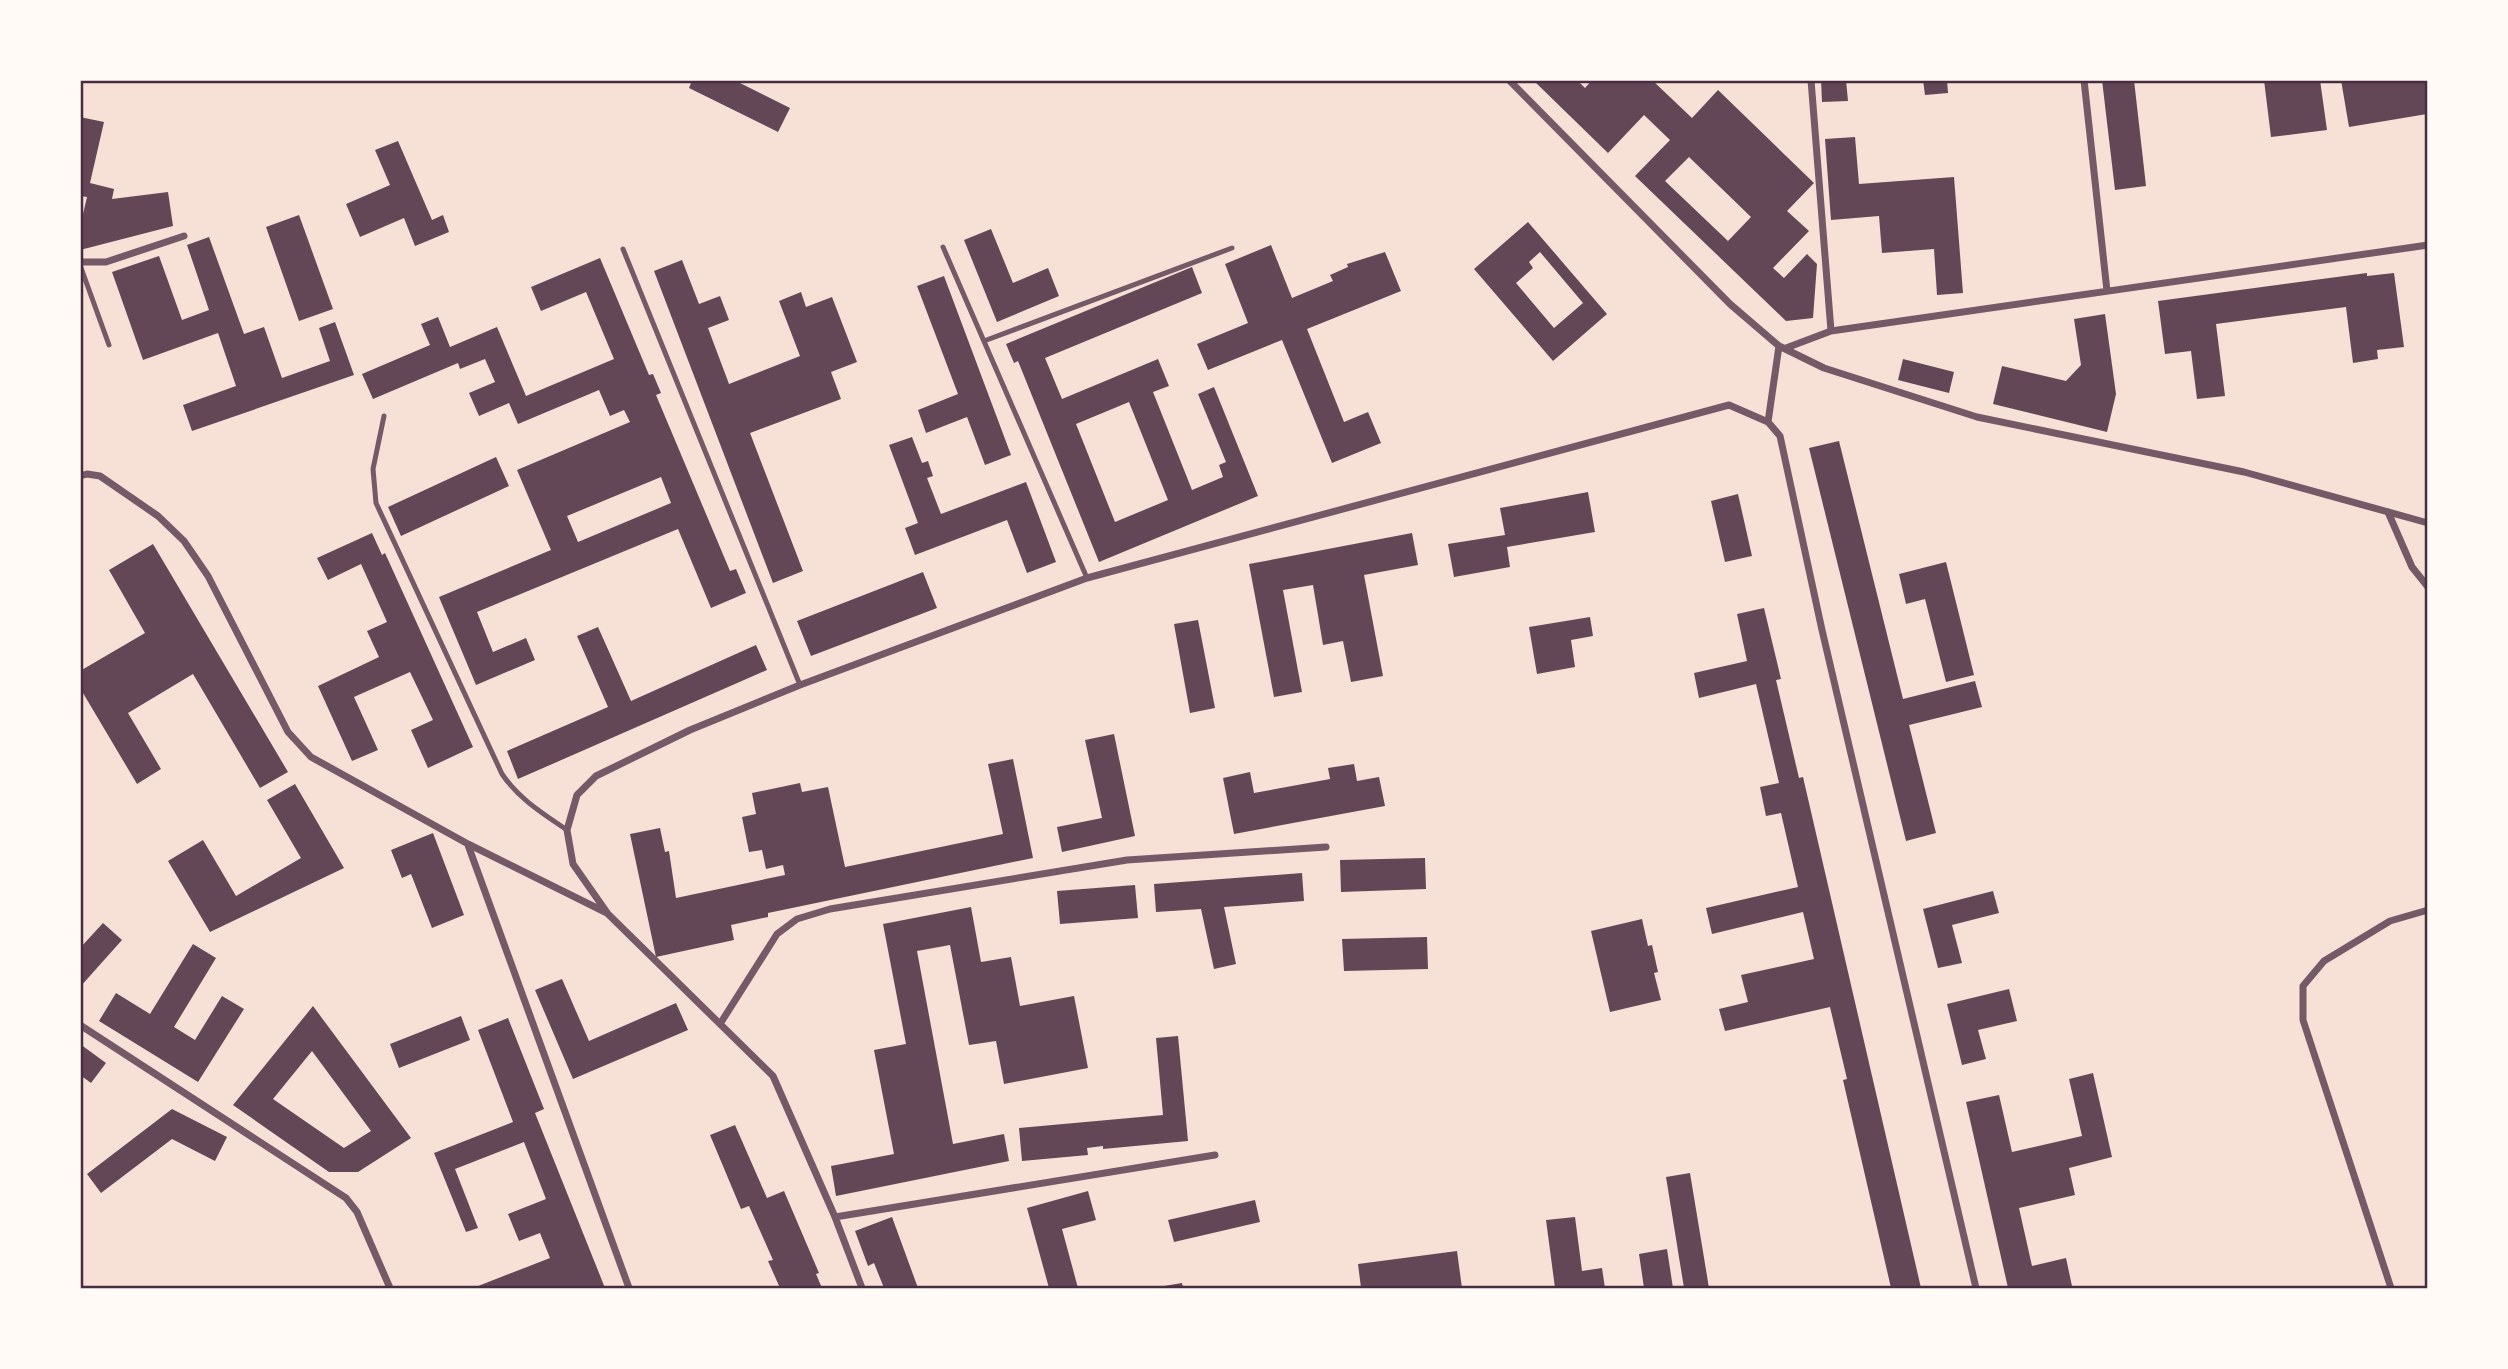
<svg xmlns="http://www.w3.org/2000/svg" width="2508" height="1369" font-family="'Space Grotesk',sans-serif">
	<style>
		.building { fill: #644757; fill-rule: evenodd }
		.lines { fill: none; stroke-linecap: round; stroke-linejoin: round }
		.service { stroke: #755966; stroke-width: 5 }
		.minor { stroke: #755966; stroke-width: 7 }
		.neatline { fill: none; stroke: #4a2c40; stroke-width: 2.5 }
	</style>
	<rect width="100%" height="100%" fill="#f7e1d7"/>
	<path class="building" d="M687,80H734L790,108L778,132L689,88L691,83Z
		M1533,80H1577L1585,88L1592,80H1652L1692,118L1718,90L1814,183L1787,211L1809,231L1773,268L1784,278L1807,254L1817,264L1813,318L1786,321L1635,176L1670,140L1644,115L1608,153ZM1689,157L1751,217L1728,241L1665,181Z
		M1821,80H1846L1848,101L1822,102Z
		M1923,80H1947L1948,93L1925,95Z
		M2102,80H2134L2146,186L2115,190Z
		M2264,80H2320L2327,130L2271,137Z
		M2341,80H2427V114L2349,127Z
		M80,117L104,122L90,183L114,189L112,199L168,192L173,226L80,250V227L87,197L80,196Z
		M1855,137L1859,184L1954,177L1963,293L1937,295L1934,249L1882,253L1879,216L1831,220L1825,139Z
		M398,141L432,220L443,215L449,232L415,246L404,218L360,237L346,204L390,185L375,150Z
		M299,215L333,309L299,321L266,227Z
		M1528,222L1607,314L1553,361L1474,269ZM1540,252L1583,303L1554,328L1516,283L1533,268L1529,262Z
		M991,229L1013,283L1048,268L1059,296L997,322L964,240Z
		M209,237L244,334L264,327L282,378L330,361L319,328L335,322L354,375L192,431L183,405L236,386L218,333L143,360L112,272L159,256L182,320L209,310L187,245Z
		M1271,245L1292,298L1333,281L1330,275L1348,267L1347,264L1385,252L1401,291L1307,329L1344,422L1368,412L1381,443L1332,463L1282,340L1208,370L1197,344L1248,323L1225,264Z
		M600,258L649,375L653,374L661,393L656,395L730,571L736,569L746,593L711,608L678,529L477,612L493,652L526,638L535,660L476,685L439,597L551,550L517,470L630,422L624,410L610,416L599,390L518,424L509,403L479,416L469,393L495,382L485,359L460,369L458,363L373,399L362,374L430,345L421,324L438,317L450,347L497,327L526,396L614,359L586,292L541,311L531,287ZM661,477L671,503L578,542L567,516Z
		M682,260L699,304L720,296L729,320L708,328L729,384L800,356L779,301L801,292L806,307L832,297L857,362L831,372L841,399L750,433L803,571L773,583L654,271Z
		M1192,267L1202,293L1045,358L1062,399L1158,359L1169,386L1153,392L1192,490L1223,477L1219,465L1226,462L1198,394L1214,387L1258,496L1099,562L1018,361L1014,363L1006,344ZM1129,402L1168,500L1115,522L1076,424Z
		M2367,273V276L2394,273L2404,347L2377,350L2378,359L2353,363L2346,307L2216,324L2225,396L2197,399L2191,351L2165,354L2158,301Z
		M944,276L1011,455L985,465L967,417L926,433L918,410L958,394L917,286Z
		M2105,314L2116,394L2107,432L1993,404L2002,366L2066,381L2081,365L2074,319Z
		M1903,359L1954,372L1949,393L1898,380Z
		M912,437L922,463L928,461L933,476L927,478L941,514L1026,482L1056,562L1027,573L1007,520L915,555L905,528L918,523L889,445Z
		M1839,441L1903,699L1975,681L1982,707L1909,725L1936,833L1906,841L1809,448Z
		M496,457L509,486L401,536L388,507Z
		M1588,492L1595,532L1507,547L1510,567L1454,577L1448,544L1505,535L1500,508Z
		M1738,494L1752,556L1725,562L1711,501Z
		M372,533L382,555L385,553L473,747L428,768L411,730L433,720L410,672L354,697L378,750L352,761L318,686L379,657L367,631L387,622L361,564L328,580L317,558Z
		M1412,533L1418,565L1364,575L1383,676L1351,682L1343,641L1323,645L1313,585L1283,590L1302,692L1274,697L1249,564Z
		M153,544L288,772L260,788L193,674L128,713L161,769L137,784L80,688V671L145,633L109,570Z
		M1946,562L1974,675L1946,682L1925,599L1906,604L1899,574Z
		M923,572L937,608L811,656L797,621Z
		M1764,608L1781,679L1776,680L1799,778L1803,777L1921,1288H1891L1843,1080L1847,1079L1830,1007L1725,1031L1719,1009L1748,1002L1741,975L1814,959L1803,912L1712,934L1706,908L1798,887L1781,813L1766,816L1760,787L1779,783L1756,684L1699,698L1694,673L1747,661L1737,614Z
		M1590,617L1593,636L1571,640L1575,667L1537,674L1529,627Z
		M1198,620L1215,708L1190,713L1174,624Z
		M598,627L631,701L756,645L767,670L518,779L507,751L608,707L577,636Z
		M1114,734L1135,836L1062,852L1057,827L1102,818L1085,740Z
		M1013,759L1033,858L768,913V917L731,925L734,940L656,957L630,834L660,828L665,852L669,851L676,898L785,875L783,865L766,869L762,850L749,852L742,817L756,814L752,793L800,783L802,792L828,787L845,867L1003,834L988,764Z
		M1354,764L1357,781L1379,777L1385,806L1234,834L1223,778L1250,772L1254,793L1330,779L1328,768Z
		M295,784L344,868L210,932L168,861L203,840L236,896L301,858L267,800Z
		M433,833L464,915L432,928L411,874L402,878L391,850Z
		M1425,858L1426,889L1341,892L1340,860Z
		M1302,873L1304,901L1224,907L1236,964L1214,969L1201,909L1156,912L1154,884Z
		M1135,885L1138,918L1060,924L1057,891Z
		M1993,891L1999,913L1952,925L1962,963L1938,968L1923,909Z
		M971,907L981,962L1011,957L1020,1006L1074,996L1088,1068L1004,1084L996,1041L969,1045L950,945L917,951L953,1144L1004,1134L1009,1161L836,1196L831,1166L894,1154L874,1050L906,1044L883,924Z
		M1642,919L1648,946L1652,945L1658,972L1654,973L1661,1000L1610,1012L1591,931Z
		M103,923L122,940L80,987V948Z
		M1427,937L1428,969L1344,971L1342,939Z
		M193,944L216,958L174,1027L195,1040L222,996L244,1009L198,1082L99,1021L116,993L150,1014Z
		M562,979L589,1041L676,1003L688,1030L573,1079L535,990Z
		M2009,989L2017,1021L1978,1030L1986,1059L1962,1065L1947,1004Z
		M313,1006L411,1138L358,1172H329L233,1105ZM312,1051L371,1131L344,1148L273,1099Z
		M461,1016L470,1040L399,1068L390,1044Z
		M508,1018L544,1109L535,1113L605,1288H473L550,1258L540,1233L519,1241L508,1214L546,1199L524,1142L455,1169L478,1228L466,1232L434,1153L513,1122L478,1030Z
		M1178,1036L1188,1141L1103,1149V1146L1087,1148L1088,1155L1022,1161L1019,1128L1163,1115L1156,1038Z
		M80,1044L106,1063L91,1083L80,1075Z
		M2093,1073L2112,1157L2069,1168L2075,1195L2019,1208L2032,1266L2066,1258L2072,1286L2062,1288H2008L1966,1102L1999,1095L2012,1152L2082,1136L2069,1079Z
		M172,1109L227,1137L215,1161L172,1139L101,1193L87,1174Z
		M735,1125L767,1198L784,1191L819,1273L816,1274L822,1288H780L768,1261L773,1260L749,1206L741,1209L710,1135Z
		M1690,1173L1709,1288H1684L1666,1177Z
		M1088,1191L1096,1220L1062,1229L1078,1288H1049L1027,1208Z
		M1255,1200L1260,1222L1174,1242L1168,1220Z
		M892,1217L918,1288H884L874,1263L868,1266L855,1231Z
		M1575,1217L1582,1271L1602,1268L1605,1288H1555L1546,1220Z
		M1667,1249L1673,1288H1644L1639,1254Z
		M1457,1251L1462,1288H1361L1358,1264Z
		M1182,1283L1183,1288H1158V1287Z"/>
	<g class="lines">
		<path class="service" d="M943,247L1087,578
			M623,249L800,685
			M80,265L109,345
			M984,341L1232,248
			M384,416L373,469L376,503L502,774C519,799 542,813 567,830"/>
		<path class="minor" d="M1509,80L1730,304L1779,346L1824,368L1977,417L2244,472L2428,523
			M1811,80L1831,331
			M2084,80L2107,291
			M80,262H106L184,236
			M1786,348L1831,331L2428,245
			M1768,422L1779,346
			M80,476L87,474L100,476L158,516L184,541L208,576L288,732L311,757L468,844L607,913
			M2388,512L2412,567L2428,587
			M468,845L629,1288
			M720,1024L777,934L797,919L830,909L1127,860L1326,847
			M80,1025L346,1198L357,1212L390,1288
			M835,1217L1215,1155
			M862,1288L835,1217L773,1076L608,914L573,864L567,830L577,795L596,776L690,730L800,685L1087,578L1729,405L1768,422L1780,436L1822,630L1976,1288
			M2391,1288L2303,1020V986L2324,961L2390,921L2428,910"/>
	</g>
	<rect width="2508" height="1369" fill="none" stroke="#fffaf5" stroke-width="164"/>
	<rect x="82" y="82" width="2344" height="1205" class="neatline"/>
</svg>
